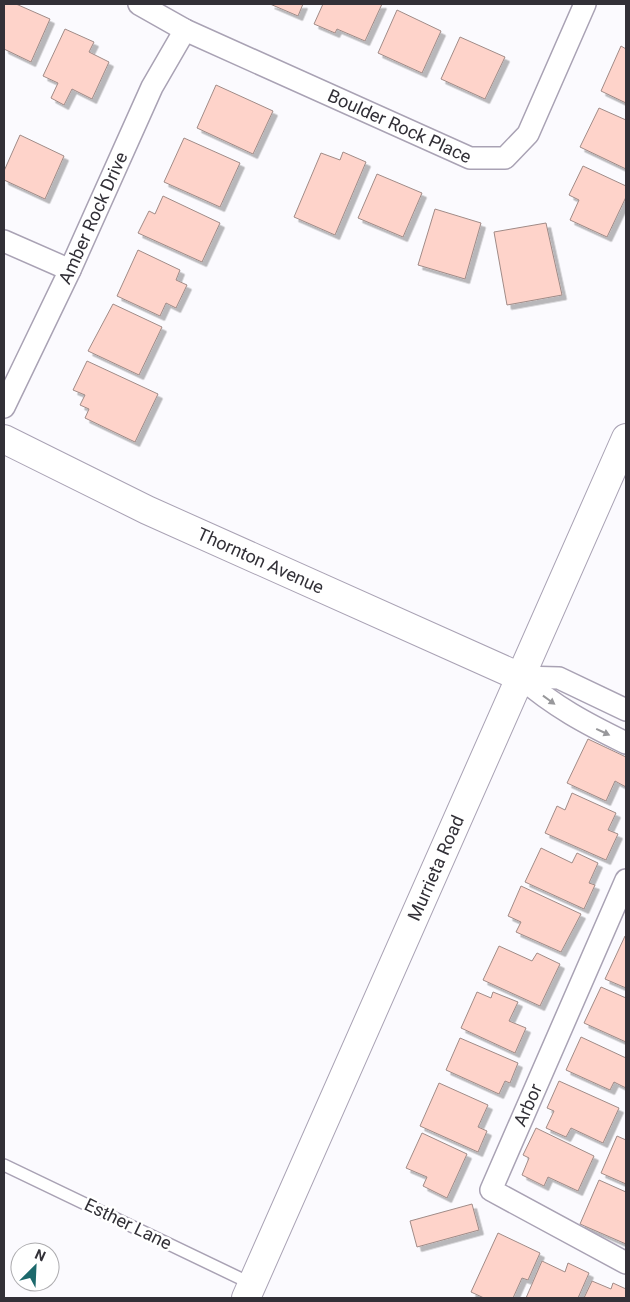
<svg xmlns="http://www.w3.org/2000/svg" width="630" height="1302" font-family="Roboto,sans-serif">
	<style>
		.building { fill: #fed3ca; stroke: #a08b87; filter: url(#shadow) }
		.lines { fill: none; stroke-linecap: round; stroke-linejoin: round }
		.service-casing { stroke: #a9a2b4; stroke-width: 14 }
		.minor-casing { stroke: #a9a2b4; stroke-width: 24 }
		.tertiary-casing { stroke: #a9a2b4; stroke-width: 30 }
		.secondary-casing { stroke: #a9a2b4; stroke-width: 30 }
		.service { stroke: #fff; stroke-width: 11 }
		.minor { stroke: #fff; stroke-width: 21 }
		.tertiary { stroke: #fff; stroke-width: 28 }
		.secondary { stroke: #fff; stroke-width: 28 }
		.oneway { fill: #98989b }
		.labels { text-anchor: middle; stroke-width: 5; stroke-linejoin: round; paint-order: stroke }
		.street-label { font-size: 18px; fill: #323037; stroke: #fff }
	</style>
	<defs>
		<filter id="shadow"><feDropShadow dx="4.5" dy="4.5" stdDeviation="0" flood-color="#0004"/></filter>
	</defs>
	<rect width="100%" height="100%" fill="#fbfafe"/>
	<path class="building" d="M4,4H16L50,19L31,62L4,49Z
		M270,4H303L298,16Z
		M323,4H382L365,41L337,29L335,33L314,24Z
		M397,10L441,31L422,73L378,53Z
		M65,29L94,42L89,52L109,62L92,99L72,89L64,105L51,98L58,83L43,76Z
		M460,37L505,57L485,99L441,79Z
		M621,46L626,49V103L601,91Z
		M216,85L273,111L253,154L197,128Z
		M599,108L626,120V169L580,147Z
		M20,135L64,156L45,199L4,180V171Z
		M184,138L240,163L220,207L164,182Z
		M343,152L366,162L335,235L294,217L321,153L340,160Z
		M583,166L626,186V197L607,237L570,220L579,200L569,195Z
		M377,174L422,193L403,237L358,218Z
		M163,196L220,223L202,262L138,233L149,211L155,214Z
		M435,209L481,223L465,279L418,265Z
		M546,223L562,295L507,305L494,232Z
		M138,250L180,270L176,280L187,285L176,308L166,303L160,316L117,296Z
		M113,304L162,327L139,375L88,351Z
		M87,361L158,394L135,442L85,418L89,409L80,405L85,395L73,390Z
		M588,739L626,757V787L615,781L606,801L567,783Z
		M572,793L616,813L608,830L618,834L606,860L545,833L557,806L565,810Z
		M541,848L572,863L577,853L598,863L589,883L595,885L584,909L525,882Z
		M521,886L581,914L561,952L516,932L521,922L508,916Z
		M625,936H626V988L605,979Z
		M499,946L532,961L537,953L560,964L540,1006L483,980Z
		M601,987L626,998V1042L584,1023Z
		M477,992L491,998L493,992L518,1002L509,1021L526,1028L515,1053L461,1028Z
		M581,1037L626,1058V1088L614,1082L610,1090L566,1070Z
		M460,1038L518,1063L510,1083L505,1081L499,1094L446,1070Z
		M559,1081L619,1108L603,1143L571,1128L566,1137L546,1128L554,1111L547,1108Z
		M439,1083L488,1105L478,1127L487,1131L478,1152L420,1126Z
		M536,1128L594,1156L578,1191L548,1177L544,1186L522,1175L529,1158L523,1155Z
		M422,1133L467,1154L447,1198L423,1186L427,1177L406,1168Z
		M617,1136L626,1140V1184L601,1173Z
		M599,1180L626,1192V1244L580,1224Z
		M472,1204L479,1230L417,1247L410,1221Z
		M498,1233L540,1253L528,1280L522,1278L513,1298H484L471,1292Z
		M542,1261L565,1272L568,1263L589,1273L578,1298H526Z
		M592,1281L611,1289L613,1283L626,1289V1298H584Z"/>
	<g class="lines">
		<g class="service-casing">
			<path id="service" d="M4,1165L252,1284"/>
		</g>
		<g class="minor-casing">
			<g id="minor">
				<path id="s1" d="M139,4L185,30L470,158H505L528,134L585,4"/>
				<path d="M4,241L70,270"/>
				<path id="s2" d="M4,407L70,270L152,87L185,30"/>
				<path d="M520,677C555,707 585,723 626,743"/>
				<path d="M520,677L559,678L626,710"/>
				<path d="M626,880L491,1190L626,1263"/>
			</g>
		</g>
		<g class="tertiary-casing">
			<g id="tertiary">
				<path id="s3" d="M4,439L147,510L520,677"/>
			</g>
		</g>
		<g class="secondary-casing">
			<g id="secondary">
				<path id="s4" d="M246,1298L626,438"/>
			</g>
		</g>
		<use href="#service" class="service"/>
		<use href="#minor" class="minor"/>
		<use href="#tertiary" class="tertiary"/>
		<use href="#secondary" class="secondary"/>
	</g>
	<defs><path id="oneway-solid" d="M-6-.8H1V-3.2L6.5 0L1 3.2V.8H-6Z" transform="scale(1.25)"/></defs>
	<g class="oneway">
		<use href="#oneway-solid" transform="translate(549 700) rotate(36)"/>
		<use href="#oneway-solid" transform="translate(603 732) rotate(25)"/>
	</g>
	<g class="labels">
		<g class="street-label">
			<text dy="6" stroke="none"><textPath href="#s1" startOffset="288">Boulder Rock Place</textPath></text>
			<text dy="6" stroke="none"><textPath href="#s2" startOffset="209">Amber Rock Drive</textPath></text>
			<text dy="6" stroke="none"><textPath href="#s3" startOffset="284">Thornton Avenue</textPath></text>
			<text dy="6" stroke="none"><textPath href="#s4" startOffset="470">Murrieta Road</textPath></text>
			<text transform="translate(528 1105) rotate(-66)" y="6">Arbor</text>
			<text transform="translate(128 1224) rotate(26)" y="6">Esther Lane</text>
		</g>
	</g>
	<rect width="630" height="1302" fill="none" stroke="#323037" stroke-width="10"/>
	<g transform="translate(35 1267) rotate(24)"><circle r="24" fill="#ffffff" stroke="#adacaf"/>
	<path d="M0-4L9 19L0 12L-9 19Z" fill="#1c696c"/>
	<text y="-8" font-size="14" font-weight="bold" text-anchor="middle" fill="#323037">N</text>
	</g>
</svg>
